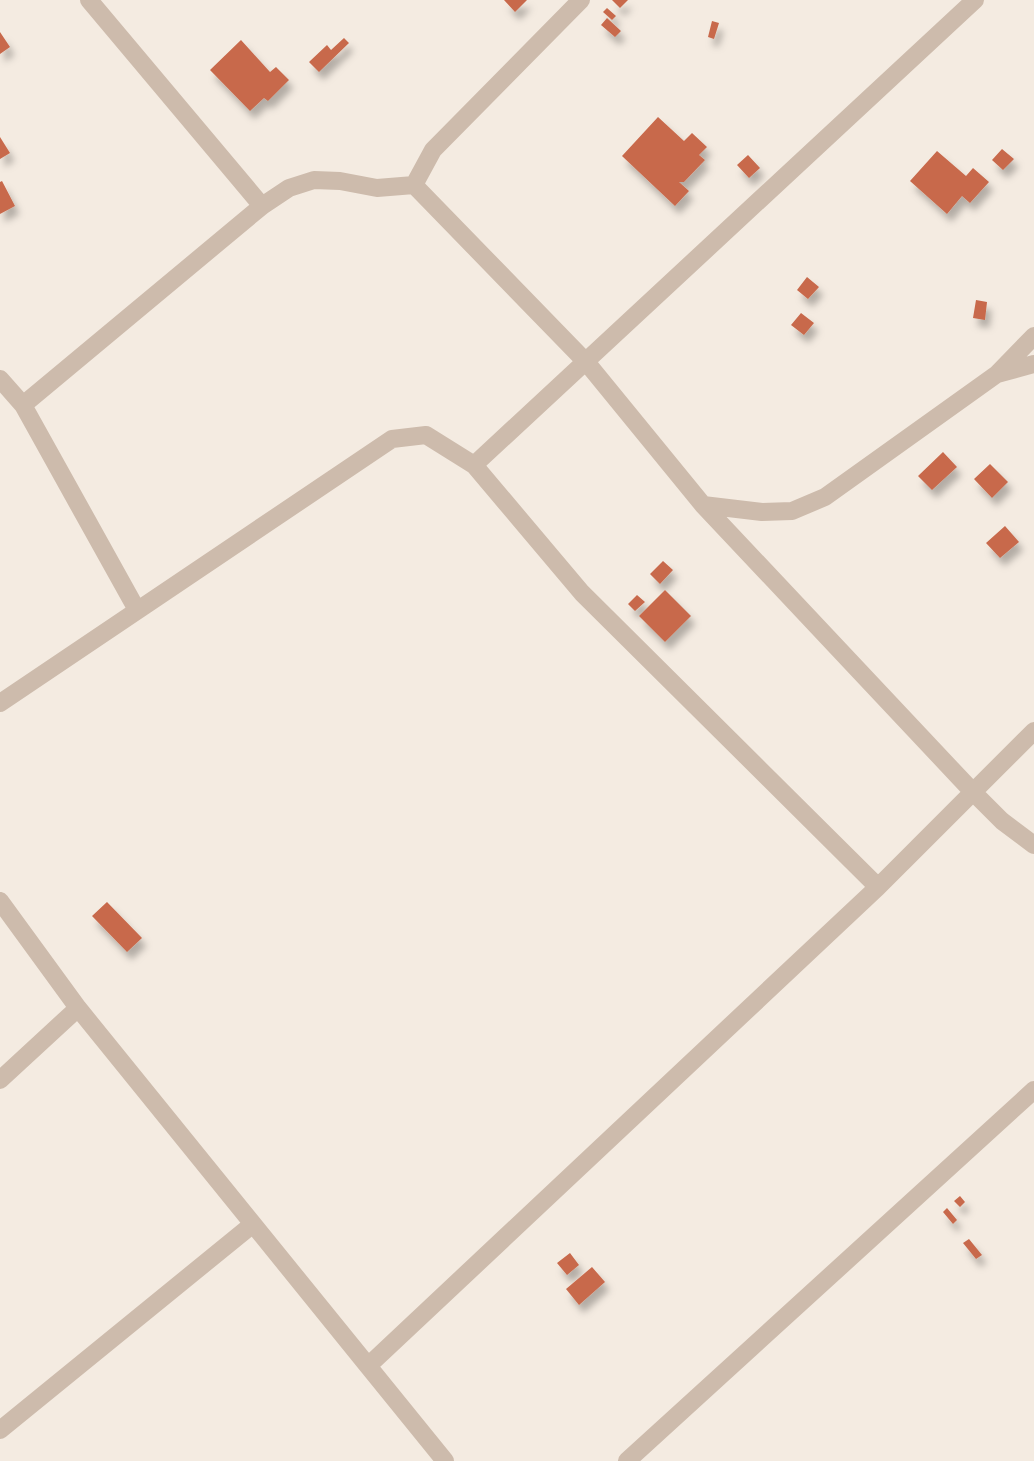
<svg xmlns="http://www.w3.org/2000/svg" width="1034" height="1461" font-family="Commissioner,sans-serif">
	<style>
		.building { fill: #c8694b; filter: url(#shadow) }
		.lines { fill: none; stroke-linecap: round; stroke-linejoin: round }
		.minor { stroke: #cdbbac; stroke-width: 18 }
	</style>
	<defs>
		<filter id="shadow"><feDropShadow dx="4.5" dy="8" stdDeviation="3.5" flood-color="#0004"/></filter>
	</defs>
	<rect width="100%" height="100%" fill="#f4ebe1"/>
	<path class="building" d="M504,0H527L515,12Z
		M612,0H628L620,8Z
		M607,8L616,16L612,20L603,12Z
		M607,18L621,31L615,37L601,25Z
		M712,21L719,23L714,39L708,37Z
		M0,32L10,47L0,54Z
		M344,38L349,43L319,72L309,62L327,45L331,50Z
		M241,40L270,72L276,67L289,80L268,101L264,98L250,111L210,70Z
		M658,117L684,141L692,133L707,147L699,155L705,160L684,182H679L689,191L675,206L622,156Z
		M0,137L10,153L0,159Z
		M1002,149L1014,159L1003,170L992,160Z
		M937,151L966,176L973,168L989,182L970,203L962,196L947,214L910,181Z
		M748,155L760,168L749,178L737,165Z
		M2,181L15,206L0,214V182Z
		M807,277L819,287L808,299L797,290Z
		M976,300L987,302L985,320L973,318Z
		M801,313L814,323L804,335L791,325Z
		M943,452L957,467L932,490L918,476Z
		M990,464L1008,482L992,498L974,479Z
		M1005,526L1019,542L1000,558L986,543Z
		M663,561L673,570L660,584L650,574Z
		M665,590L691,616L665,642L639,616Z
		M637,595L645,602L635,611L628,604Z
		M107,902L142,938L127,952L92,916Z
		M960,1196L965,1202L960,1207L954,1201Z
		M947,1208L957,1220L953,1224L943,1212Z
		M969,1239L982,1255L976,1259L963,1243Z
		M570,1253L579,1265L567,1275L557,1263Z
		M592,1267L605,1282L579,1305L566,1289Z"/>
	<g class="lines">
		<path class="minor" d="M89,0L262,206
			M414,185L433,150L581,0
			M997,374L1034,364
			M0,379L23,405L137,610
			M23,405L262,206L289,188L314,180L340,181L377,188L414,185L587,363L703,505L973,792L1002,821L1034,845
			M474,465L975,0
			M703,505L762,512L792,511L825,497L997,374L1034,336
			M0,703L392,439L426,435L474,465L582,593L878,887
			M0,901L78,1008L368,1366L878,887L1034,731
			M0,1080L78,1008
			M368,1366L445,1461
			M0,1430L253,1224
			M627,1461L1034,1090"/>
	</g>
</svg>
